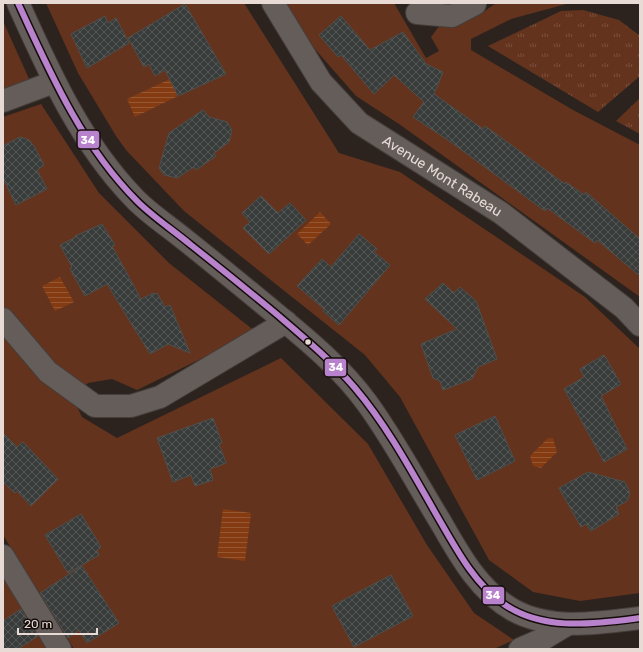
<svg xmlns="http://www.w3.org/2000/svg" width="643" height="652" font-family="Rubik,sans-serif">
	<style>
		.grass { fill: url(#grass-tufts) }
		.green { fill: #63331d }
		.water { fill: url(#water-rules) }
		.building { fill: url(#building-cross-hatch); stroke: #4f4f4d }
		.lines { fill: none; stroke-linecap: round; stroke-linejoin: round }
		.minor-casing { stroke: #463e3b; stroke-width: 24 }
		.minor { stroke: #645d5a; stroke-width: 22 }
		.bus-1-casing { stroke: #140c09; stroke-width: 9 }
		.bus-1 { stroke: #b883cc; stroke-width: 6 }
		.bus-dot { fill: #e8dbd6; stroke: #140c09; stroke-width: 1.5 }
		.labels { text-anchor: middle; stroke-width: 4; stroke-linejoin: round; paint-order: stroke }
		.street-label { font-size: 14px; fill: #e8dbd6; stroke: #140c09 }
		.line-badge { stroke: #140c09; stroke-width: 1.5 }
		.badge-label { font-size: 11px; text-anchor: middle; font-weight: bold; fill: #fff }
	</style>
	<defs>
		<pattern id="grass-tufts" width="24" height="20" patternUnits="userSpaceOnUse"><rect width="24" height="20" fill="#63331d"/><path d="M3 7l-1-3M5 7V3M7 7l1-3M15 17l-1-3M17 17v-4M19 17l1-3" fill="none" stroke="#79503d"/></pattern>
		<pattern id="water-rules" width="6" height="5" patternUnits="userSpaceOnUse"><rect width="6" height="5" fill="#853b11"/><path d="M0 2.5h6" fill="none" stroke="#965733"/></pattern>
		<pattern id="building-cross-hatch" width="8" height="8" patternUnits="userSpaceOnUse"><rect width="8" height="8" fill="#383c3a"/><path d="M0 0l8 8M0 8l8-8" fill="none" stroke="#555856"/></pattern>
	</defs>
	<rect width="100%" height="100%" fill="#2c231f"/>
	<path class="grass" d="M583,10L619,20L640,36V76L598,112L488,46L561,11Z
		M640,98V134L616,121Z"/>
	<path class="green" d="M46,3H244L339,153L400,172L585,297L640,349V593L580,601L533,592L489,560L400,397L365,355L184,211L126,150L116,136L78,73Z
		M282,3H394L426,58L439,51L431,37L440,25L482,13L496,3H570L511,19L471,39V50L573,110L640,145V297L399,124L356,96L293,24Z
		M3,21L30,81L3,91Z
		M41,104L99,193L169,263L256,332L137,390L112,379L88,383L73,399L82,417L117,438L281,358L368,444L427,545L474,613L514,640L494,649H74L3,535V117Z
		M3,568L53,649H18L16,613L3,621Z"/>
	<path class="water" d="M170,79L178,96L135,117L127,99Z
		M320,212L331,224L308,245L297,234Z
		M60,277L74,302L55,311L42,286Z
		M548,438H553L557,452L541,468L533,466L530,456Z
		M223,509L251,513L245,561L217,557Z"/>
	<path class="building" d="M185,4L226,74L178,96L165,70L155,76L149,64L144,67L128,38Z
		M105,16L108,23L116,18L129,43L87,68L71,34Z
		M341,16L370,50L403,32L426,64L443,72L434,94L483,129L485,126L565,184L566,182L584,195L586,192L640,239V276L597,240L595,243L547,208L545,211L448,140L413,117L424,102L394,75L374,94L341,55L338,57L319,35Z
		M203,110L209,117L227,122L232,130L229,142L214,153L216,156L196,170L194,167L177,178L164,175L159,168L169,133Z
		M20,137L29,140L34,146L44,165L37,170L47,189L16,205L3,178V146Z
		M261,196L278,213L290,203L306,220L269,254L243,228L250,222L242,213Z
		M102,224L115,245L112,246L141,299L153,293L154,294L157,293L165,307L170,305L190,353L168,344L150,354L107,284L85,296L70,269L72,267L60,245L76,237L75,236Z
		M359,234L377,249L374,252L390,265L339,325L323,311L324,309L297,286L322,259L331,267Z
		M443,283L454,293L460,287L476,301L497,359L478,367L472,379L443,390L440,381L433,378L421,344L457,329L425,299Z
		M604,355L621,384L601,396L627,449L604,462L564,389L584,377L580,369Z
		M495,416L515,461L477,480L455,435Z
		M213,418L222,443L219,444L226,463L210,469L213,480L195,486L191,475L173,482L157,438Z
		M3,433L17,447L23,442L58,479L31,506L17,491L15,493L3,482Z
		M588,472L625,482L630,493L627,501L616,507L619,514L591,531L586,524L581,527L559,488Z
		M81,514L101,547L97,550L99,555L68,573L45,535Z
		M82,566L119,623L87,643L79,630L68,638L40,593Z
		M391,575L413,616L354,647L332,606Z
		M21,609L38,636L18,649H3V621Z"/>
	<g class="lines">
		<g class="minor-casing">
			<g id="minor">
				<path d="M18,3C49,72 80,142 134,198C148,213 167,225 184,239C213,262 242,286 270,309C305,338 340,366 367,403C394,440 416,482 440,521C459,554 478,590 513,610C551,631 598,623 640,618"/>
				<path id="s1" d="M273,3L321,82L359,123L501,213L624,308L640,325"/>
				<path d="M417,13L452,16L475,4"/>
				<path d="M3,101L54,82"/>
				<path d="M3,319L48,372L95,406H131L160,397L286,322"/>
				<path d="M3,556L60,649"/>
				<path d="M520,649L543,639L568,624"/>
			</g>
		</g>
		<use href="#minor" class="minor"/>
		<g class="bus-1-casing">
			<path id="bus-1" d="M18,3C50,73 82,146 137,201C153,217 173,230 191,245C219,267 246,289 274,312C302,336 331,360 355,388C389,428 414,476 440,521C457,550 473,581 501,602C541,632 593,624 640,618"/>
		</g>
		<use href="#bus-1" class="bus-1"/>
	</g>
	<circle class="bus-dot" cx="308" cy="342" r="3.5"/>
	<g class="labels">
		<g class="street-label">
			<text dy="5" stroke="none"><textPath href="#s1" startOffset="247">Avenue Mont Rabeau</textPath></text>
		</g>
	</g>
	<g class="line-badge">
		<rect x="77" y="130" width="23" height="19" rx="4" fill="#b883cc"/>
		<rect x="324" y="358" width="23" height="19" rx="4" fill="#b883cc"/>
		<rect x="482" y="586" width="23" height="19" rx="4" fill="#b883cc"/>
	</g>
	<g class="badge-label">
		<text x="88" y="144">34</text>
		<text x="336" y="371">34</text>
		<text x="493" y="599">34</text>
	</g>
	<rect width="643" height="652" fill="none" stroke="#e8dbd6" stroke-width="8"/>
	<path d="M18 628v6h79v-6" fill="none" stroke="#e8dbd6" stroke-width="2"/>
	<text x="24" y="628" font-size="12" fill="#e8dbd6" stroke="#140c09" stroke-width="3" paint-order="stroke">20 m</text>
</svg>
